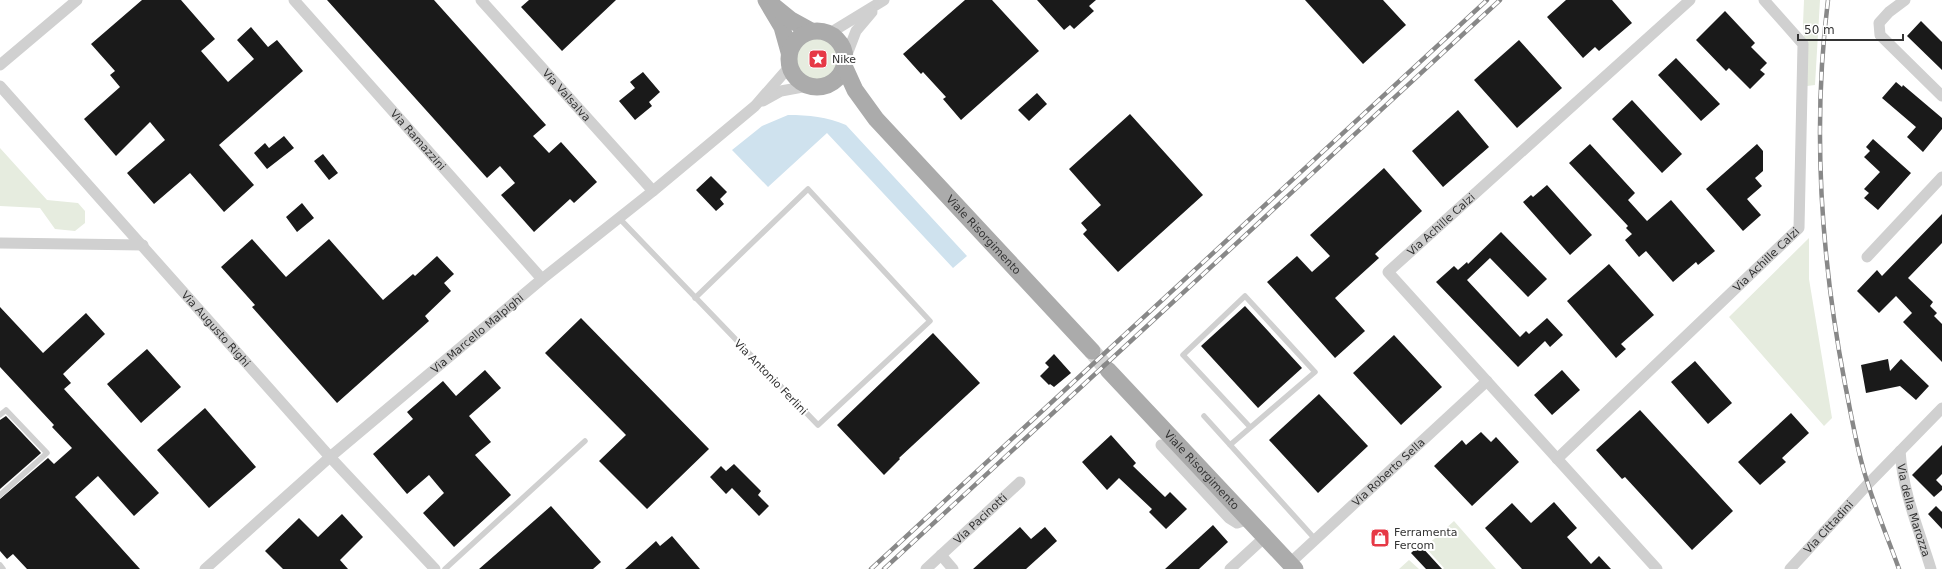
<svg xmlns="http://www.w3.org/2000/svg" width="1942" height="569" font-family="'DejaVu Sans',sans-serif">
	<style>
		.green { fill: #e6ecdf }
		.water { fill: #cfe2ee }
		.building { fill: #1a1a1a }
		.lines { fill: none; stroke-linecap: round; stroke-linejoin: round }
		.primary-tunnel { stroke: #d6d6d6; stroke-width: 17; stroke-dasharray: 17 8; stroke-linecap: butt }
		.service { stroke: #d0d0d0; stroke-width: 5.5 }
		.minor { stroke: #d0d0d0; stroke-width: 11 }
		.primary { stroke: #ababab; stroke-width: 17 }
		.rail-casing { stroke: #888; stroke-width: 4.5 }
		.rail { stroke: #fff; stroke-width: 3; stroke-dasharray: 9; stroke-linecap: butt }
		.labels { text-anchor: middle; stroke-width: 4; stroke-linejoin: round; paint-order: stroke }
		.poi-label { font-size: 11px; fill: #333; stroke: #fff; text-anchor: start }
		.street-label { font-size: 11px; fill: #333; stroke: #fff }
	</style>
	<rect width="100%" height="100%" fill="#fff"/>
	<path class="green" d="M1804,0H1820L1815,85L1807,86L1803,24Z
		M794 59a23 23 0 1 1 46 0a23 23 0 1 1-46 0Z
		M0,148L47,200L78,203L85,211V223L75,231L55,229L40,208L0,206Z
		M1809,238V279L1832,418L1824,426L1729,317Z
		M1454,521L1496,569H1443L1444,568L1425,547Z
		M1409,560L1419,569H1399Z"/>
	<path class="water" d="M788,115C809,115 827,117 846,125L967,256L953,268L827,133L768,187L732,150L762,126Z"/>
	<path class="building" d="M142,0H181L215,39L201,51L228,82L254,59L237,40L251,27L268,47L277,40L303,71L219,145L254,185L224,212L190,173L154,204L127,173L165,140L150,122L116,156L84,119L120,87L110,75L115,71L91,44Z
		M327,0H434L546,125L533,136L549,153L561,142L597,182L574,203L570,199L534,232L501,195L515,183L500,166L487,178Z
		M529,0H616L562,51L521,7Z
		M965,0H992L1039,51L961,120L943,99L946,97L923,72L921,74L903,54Z
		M1037,0H1096L1089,6L1094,11L1074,29L1070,25L1064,30Z
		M1305,0H1383L1406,25L1363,64Z
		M1566,0H1612L1632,23L1599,51L1595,47L1583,58L1547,17Z
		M1725,11L1755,43L1751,47L1767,63L1760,70L1765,74L1750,89L1729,68L1726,71L1696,40Z
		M1921,21L1942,42V70L1907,36Z
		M1519,40L1562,88L1517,128L1474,80Z
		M1676,58L1720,104L1701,121L1658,75Z
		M643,72L660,92L649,102L652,106L635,120L619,101L635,88L630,82Z
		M1896,82L1902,87L1903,85L1942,118V129L1923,152L1907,137L1916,127L1882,98Z
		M1037,93L1047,104L1029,121L1018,110Z
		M1632,100L1682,154L1662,173L1612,119Z
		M1458,110L1489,147L1443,187L1412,151Z
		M1130,114L1203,195L1118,272L1083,234L1087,230L1081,223L1101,205L1069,169Z
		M284,136L294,148L267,169L254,153L265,143L269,148Z
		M1873,139L1911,173L1878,210L1864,198L1869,193L1864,189L1880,172L1864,157L1870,151L1866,147Z
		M1590,144L1635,193L1628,200L1647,221L1671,200L1715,251L1698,265L1696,262L1673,282L1646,251L1639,257L1625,240L1632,234L1626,228L1628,226L1569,163Z
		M1757,144L1763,151V171L1755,178L1762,186L1747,199L1761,215L1743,231L1706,189Z
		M323,154L338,173L329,180L314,161Z
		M1384,168L1422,211L1375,254L1379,258L1335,298L1365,331L1335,358L1267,282L1297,256L1312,272L1330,256L1310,235Z
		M711,176L727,192L720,199L724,204L716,211L696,190Z
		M1547,185L1592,235L1570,255L1523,202L1531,195L1533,197Z
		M302,203L314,218L297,232L286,217Z
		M1942,214V243L1908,278L1933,302L1930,306L1937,313L1934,316L1942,324V362L1903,322L1912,313L1896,296L1879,313L1857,291L1877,270L1882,276Z
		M1501,232L1547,279L1528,297L1490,258L1467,280L1520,337L1526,331L1529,334L1547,318L1563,335L1550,347L1545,341L1518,367L1436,282L1454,266L1458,270L1467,262L1468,264Z
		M252,239L286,277L329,239L383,300L413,274L415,276L437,256L454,274L444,283L451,291L425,316L429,321L337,403L252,307L255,305L221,267Z
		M1609,264L1654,315L1621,344L1626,349L1616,358L1567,301Z
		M1245,306L1302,368L1258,408L1201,346Z
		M0,307L43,353L86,313L105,334L63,374L71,383L64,389L159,493L134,516L98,476L75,497L140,569H27L13,554L7,559L0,551V499L48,458L54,464L72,448L52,427L54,425L0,367Z
		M581,318L709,449L647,509L599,461L626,435L545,353Z
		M933,333L980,383L899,458L900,459L884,475L837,425Z
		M1394,335L1442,387L1401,425L1353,373Z
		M147,349L181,387L141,423L107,384Z
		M1054,354L1071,373L1054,387L1050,384L1049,385L1040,376L1049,367L1045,363Z
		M1888,359L1890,371L1901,359L1929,386L1916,400L1900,386L1866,393L1861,365Z
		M1695,361L1732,403L1708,424L1671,382Z
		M485,370L501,388L469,416L491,442L475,455L511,495L454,547L423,513L444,493L429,475L407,494L373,454L413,419L407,412L443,381L456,396Z
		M1562,370L1580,390L1552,415L1534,395Z
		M1319,394L1368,446L1318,493L1269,440Z
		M205,408L256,467L209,508L157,450Z
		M1640,410L1733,511L1692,550L1625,477L1622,479L1596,450Z
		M1791,413L1809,433L1782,458L1786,462L1760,485L1738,462Z
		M6,416L41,453L0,489V420Z
		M1481,432L1491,442L1496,437L1519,462L1472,506L1434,466L1462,440L1466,445Z
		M1111,435L1136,463L1133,466L1165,497L1170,492L1187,509L1166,529L1149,512L1152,509L1119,478L1107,490L1082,462Z
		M1942,445V474L1936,480L1942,486V490L1934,497L1912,475Z
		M734,464L761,491L758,495L769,506L759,516L732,488L726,494L710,477L721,466L726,471Z
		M1554,502L1577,528L1567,537L1591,564L1599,556L1611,569H1522L1485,528L1512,503L1531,523Z
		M551,506L601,562L593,569H479Z
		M1936,506L1942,512V529L1928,514Z
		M342,514L363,537L340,560L348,569H283L265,551L299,518L318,537Z
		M1213,525L1228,542L1199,569H1165Z
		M1020,527L1031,539L1045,527L1057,541L1026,569H973Z
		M672,536L700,569H625L656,541L660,546Z
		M1420,545L1442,569H1426L1411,553Z"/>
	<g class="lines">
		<path class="primary-tunnel" d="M1092,351L1108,370"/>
		<path class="service" d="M619,218L818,425L930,321L808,189L695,298
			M0,415L6,410L47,453L0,495
			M1204,416L1315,539
			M1230,445L1315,372L1245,296L1183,355L1250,427
			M0,565L3,569
			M445,569L585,441"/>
		<g class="minor">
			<path id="s1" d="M294,0L542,279"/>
			<path id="s2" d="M481,0L653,191"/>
			<path d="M1905,0L1889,12L1879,23L1880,35L1942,96"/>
			<path d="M830,33L884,0"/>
			<path d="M846,57L856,31L872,12"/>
			<path d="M0,65L77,0"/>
			<path id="s3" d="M0,86L330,457L435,569"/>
			<path d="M763,101L781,91L808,86"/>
			<path d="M0,243L143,245"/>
			<path d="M1867,257L1942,177"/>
			<path d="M1161,445L1229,518L1237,523L1248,519"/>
			<path id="s4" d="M1900,451C1903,493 1919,530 1931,569"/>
			<path id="s5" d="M1557,459L1799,228L1803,44L1764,0"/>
			<path d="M941,555L953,569"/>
			<path id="s6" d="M1290,563L1487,381"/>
			<path id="s7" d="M205,569L330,457L542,279L653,191L755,106L790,66"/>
			<path id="s8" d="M926,569L1020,482"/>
			<path d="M1230,569L1266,536"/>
			<path id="s9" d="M1657,569L1388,272L1690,0"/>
			<path id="s10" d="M1790,569L1868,484L1942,408"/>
		</g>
		<g class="primary">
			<path d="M766,0L782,27L789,52"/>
			<path d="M775,7L791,20L811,31"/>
			<circle cx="817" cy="59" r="28"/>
			<path id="s11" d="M845,68L855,90L876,119L1092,351"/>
			<path id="s12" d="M1108,370L1295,569"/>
		</g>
		<g class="rail-casing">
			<path id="rail" d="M1828,0C1812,128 1821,258 1845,384C1852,418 1857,452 1868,484C1877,513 1889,541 1899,569
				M871,569L1487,0
				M884,569L1500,0"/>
		</g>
		<use href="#rail" class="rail"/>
	</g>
	<defs>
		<g id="sight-square" transform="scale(1)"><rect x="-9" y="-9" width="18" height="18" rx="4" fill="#e63946" stroke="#fff"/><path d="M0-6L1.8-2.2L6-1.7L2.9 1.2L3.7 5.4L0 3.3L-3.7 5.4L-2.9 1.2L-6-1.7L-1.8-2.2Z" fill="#fff"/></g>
		<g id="shop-square" transform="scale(1)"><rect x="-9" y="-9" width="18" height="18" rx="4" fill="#e63946" stroke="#fff"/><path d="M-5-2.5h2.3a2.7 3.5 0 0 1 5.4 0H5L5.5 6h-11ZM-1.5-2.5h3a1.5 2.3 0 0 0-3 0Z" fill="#fff"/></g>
	</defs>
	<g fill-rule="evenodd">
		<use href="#sight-square" x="818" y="59"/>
		<use href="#shop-square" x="1380" y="538"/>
	</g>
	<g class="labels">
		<g class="poi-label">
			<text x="832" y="63">Nike</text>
			<text x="1394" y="536">Ferramenta<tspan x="1394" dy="13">Fercom</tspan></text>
		</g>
		<g class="street-label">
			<text dy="4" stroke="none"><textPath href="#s2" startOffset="128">Via Valsalva</textPath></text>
			<text dy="4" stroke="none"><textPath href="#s1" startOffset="187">Via Ramazzini</textPath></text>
			<text dy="4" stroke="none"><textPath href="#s9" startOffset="472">Via Achille Calzi</textPath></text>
			<text dy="4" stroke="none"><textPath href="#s11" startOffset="218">Viale Risorgimento</textPath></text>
			<text dy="4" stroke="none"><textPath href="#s5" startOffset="289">Via Achille Calzi</textPath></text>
			<text dy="4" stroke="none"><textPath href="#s3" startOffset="325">Via Augusto Righi</textPath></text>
			<text dy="4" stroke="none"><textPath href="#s7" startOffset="360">Via Marcello Malpighi</textPath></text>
			<text transform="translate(771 377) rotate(46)" y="4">Via Antonio Ferlini</text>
			<text dy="4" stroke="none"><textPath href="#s12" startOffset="137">Viale Risorgimento</textPath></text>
			<text dy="4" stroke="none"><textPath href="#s6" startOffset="134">Via Roberto Sella</textPath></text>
			<text dy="4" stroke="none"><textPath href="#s4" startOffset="61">Via della Marozza</textPath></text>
			<text dy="4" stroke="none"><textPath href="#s8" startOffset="74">Via Pacinotti</textPath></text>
			<text dy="4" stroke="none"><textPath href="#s10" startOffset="57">Via Cittadini</textPath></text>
		</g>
	</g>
	<path d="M1798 34v6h105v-6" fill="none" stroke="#333333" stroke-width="2"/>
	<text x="1804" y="34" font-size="12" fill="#333333" stroke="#ffffff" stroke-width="3" paint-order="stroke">50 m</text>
</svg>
